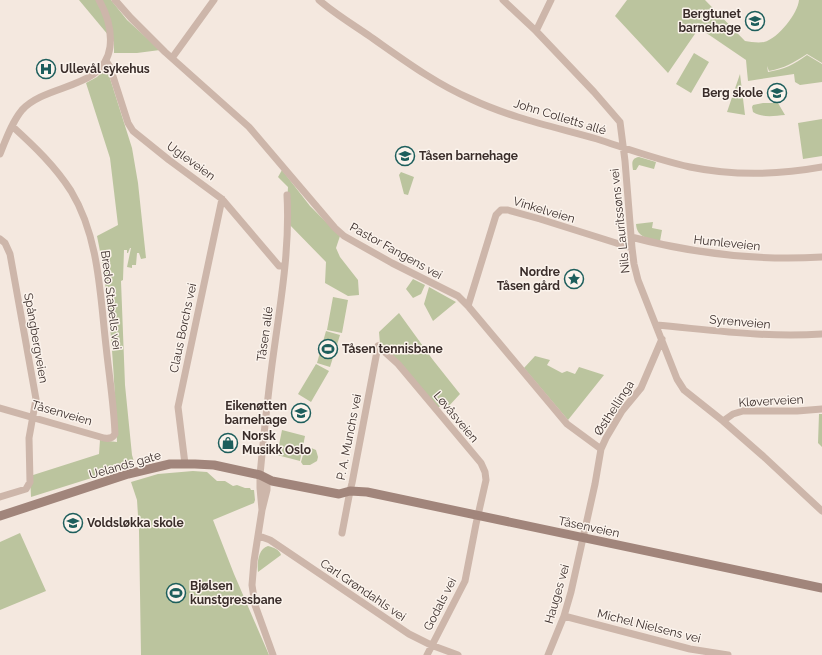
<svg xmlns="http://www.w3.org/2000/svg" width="822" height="655" font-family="Raleway,sans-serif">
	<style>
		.green { fill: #bbc49e }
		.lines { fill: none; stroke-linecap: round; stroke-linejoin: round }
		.street { stroke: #cdb6aa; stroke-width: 7 }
		.secondary { stroke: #a1857b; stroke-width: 9 }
		.labels { text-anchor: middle; stroke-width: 3; stroke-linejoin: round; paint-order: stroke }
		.poi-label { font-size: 12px; font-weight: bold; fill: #3a2d2a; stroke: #fbf3ec; text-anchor: start }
		.street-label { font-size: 12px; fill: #3a2d2a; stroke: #fbf3ec }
	</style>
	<rect width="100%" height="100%" fill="#f4e8df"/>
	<path class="green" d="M79,0H111L127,20L160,50L137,53H114V42Z
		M627,0H705L745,41C751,42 758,43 764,42C778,39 798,13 799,0H822V63L807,54C793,63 785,68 769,71L767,66L768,72C785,69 793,65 807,55L822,64V82L800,85L795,82L794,74L748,81L747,71L767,64L747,71L746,60L699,28L668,73L615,16Z
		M694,53L709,62L691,93L676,84Z
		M104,70L108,72L132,148L138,183L146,258L141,259L139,253H137L136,265H132V268L127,267L131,248H130L128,253H127V250H124L123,280L121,281L125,385L132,455L135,465L117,470L31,497L30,476L99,454L100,440L117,442C114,374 111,303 97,236L118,225L110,158L86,83L97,77Z
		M740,74L745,115L727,112Z
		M763,103H778L785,115C774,116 762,118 753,112L752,107L753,105Z
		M822,119V156L803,159L798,123Z
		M639,157L656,162L654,169L639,165L636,170H633C632,164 631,158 639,157Z
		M282,170L310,206L340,236L336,248L340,257L358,280L359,295L348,296L325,283L326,262L286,221L288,187L278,177Z
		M401,172L414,177L408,195L404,194L399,175Z
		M653,222L652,228L662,230L660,241C648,238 637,238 636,224Z
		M413,279L425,285L421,294L413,298L406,289Z
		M429,287L456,302L433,321L424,304Z
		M333,297L348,300L342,333L327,330Z
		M399,313L433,360L460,394L448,407L443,403L438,408L380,344L379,332Z
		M326,331L340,335L330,367L317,363Z
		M535,356L550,360L547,365L562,373L567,371L575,374L579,367L604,375L568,420L524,368Z
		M316,364L329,371L311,402L298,394Z
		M819,414H822V447L818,443Z
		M282,430L305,436L300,461L277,455Z
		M309,447L316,450L318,457L317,461L310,465H303L301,462L305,448Z
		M193,471L207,472L217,481H225L233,486L237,485L245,488H250L251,490H254L255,500L254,503L213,520L234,574L269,655H141L139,531L137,500L131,482L158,474Z
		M20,533L46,591L0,610V542Z
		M268,546C273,547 280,550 281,555L258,572C257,563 258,549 268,546Z"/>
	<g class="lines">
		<path class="street" d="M115,0L131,18L165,52L249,127L335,228L344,236L392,263L458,296L468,306L567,424L601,449
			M319,0C334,13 352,24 368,35C401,58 434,83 471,99C511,118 555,127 597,139C628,149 658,160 690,167C734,176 778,175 822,167
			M503,0L536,31L594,92L620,122L625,161L632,248L634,264L638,280L677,379L684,390L723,421L763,456L822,511
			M536,31L551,0
			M172,58L214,0
			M106,61L110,67L128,123L133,131L169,160L222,199L279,266H284
			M0,154C6,139 12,122 22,110C47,83 104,90 110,47C112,30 107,14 99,0
			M631,237C695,254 756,261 822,257
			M0,239L5,243L10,254L36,399L29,438L30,482L26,489L0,497
			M468,306L496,215L501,210H508L540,219L632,248
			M656,325C712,330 766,338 822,334
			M378,346L398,364L481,463L485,472L486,480L476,524L465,581L427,655
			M0,408L104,438C109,439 113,438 115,434C114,405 109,375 106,346C100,294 99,237 71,191C55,166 34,146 12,126
			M723,421L733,414L743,411H797L822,409
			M185,464L178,407L222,199
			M261,476L267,485V490L262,510L254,561L252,585L255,605L273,655
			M262,510L260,488V475C264,433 268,392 274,350C281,299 290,247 287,195
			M342,533L350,491L352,483L378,346
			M259,536L270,540L409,634L431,645L458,655
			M564,616L690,649L728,655
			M548,655L564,616L571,592L595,484L601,449L606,438L622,411L641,388L662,339"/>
		<path class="secondary" d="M0,516L128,474L170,464H195L214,465L260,475L272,481L339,494L350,491L367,492L822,588"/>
	</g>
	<defs>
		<g id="school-ring" transform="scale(1)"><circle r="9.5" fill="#fbf3ec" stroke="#1d5e5c" stroke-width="1.5"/><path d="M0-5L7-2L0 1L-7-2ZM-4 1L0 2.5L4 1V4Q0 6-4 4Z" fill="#1d5e5c"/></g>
		<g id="hospital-ring" transform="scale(1)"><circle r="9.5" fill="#fbf3ec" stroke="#1d5e5c" stroke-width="1.5"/><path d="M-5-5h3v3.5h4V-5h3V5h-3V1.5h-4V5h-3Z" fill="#1d5e5c"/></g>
		<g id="sight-ring" transform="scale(1)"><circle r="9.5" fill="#fbf3ec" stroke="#1d5e5c" stroke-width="1.5"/><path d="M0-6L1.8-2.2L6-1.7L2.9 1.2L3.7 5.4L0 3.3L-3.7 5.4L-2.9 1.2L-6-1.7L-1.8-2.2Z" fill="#1d5e5c"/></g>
		<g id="stadium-ring" transform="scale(1)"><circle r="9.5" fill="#fbf3ec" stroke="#1d5e5c" stroke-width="1.5"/><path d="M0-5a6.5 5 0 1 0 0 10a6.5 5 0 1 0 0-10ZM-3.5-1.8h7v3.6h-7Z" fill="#1d5e5c"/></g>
		<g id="shop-ring" transform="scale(1)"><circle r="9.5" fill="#fbf3ec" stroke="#1d5e5c" stroke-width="1.5"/><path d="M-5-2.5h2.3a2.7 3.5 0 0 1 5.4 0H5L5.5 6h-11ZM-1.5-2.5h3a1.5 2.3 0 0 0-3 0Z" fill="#1d5e5c"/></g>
	</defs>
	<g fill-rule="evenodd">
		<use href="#school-ring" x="755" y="21"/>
		<use href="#hospital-ring" x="46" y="69"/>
		<use href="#school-ring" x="777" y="93"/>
		<use href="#school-ring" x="405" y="156"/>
		<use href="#sight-ring" x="574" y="279"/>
		<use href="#stadium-ring" x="328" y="349"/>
		<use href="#school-ring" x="301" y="413"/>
		<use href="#shop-ring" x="228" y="443"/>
		<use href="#school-ring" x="73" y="523"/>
		<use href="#stadium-ring" x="176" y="593"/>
	</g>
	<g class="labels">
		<g class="poi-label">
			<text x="741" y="18" text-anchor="end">Bergtunet<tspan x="741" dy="14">barnehage</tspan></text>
			<text x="60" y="73">Ullevål sykehus</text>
			<text x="763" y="97" text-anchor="end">Berg skole</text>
			<text x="419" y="160">Tåsen barnehage</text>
			<text x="560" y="276" text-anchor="end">Nordre<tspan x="560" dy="14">Tåsen gård</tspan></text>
			<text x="342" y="353">Tåsen tennisbane</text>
			<text x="287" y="410" text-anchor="end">Eikenøtten<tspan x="287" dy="14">barnehage</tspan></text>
			<text x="242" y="440">Norsk<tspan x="242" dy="14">Musikk Oslo</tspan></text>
			<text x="87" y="527">Voldsløkka skole</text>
			<text x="190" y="590">Bjølsen<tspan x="190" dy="14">kunstgressbane</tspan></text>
		</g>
		<g class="street-label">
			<text transform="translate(560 117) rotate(17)" y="4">John Colletts allé</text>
			<text transform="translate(191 161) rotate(36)" y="4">Ugleveien</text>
			<text transform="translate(544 210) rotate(17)" y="4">Vinkelveien</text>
			<text transform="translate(620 221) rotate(-96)" y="4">Nils Lauritssøns vei</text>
			<text transform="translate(727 243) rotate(6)" y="4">Humleveien</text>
			<text transform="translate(396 251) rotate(29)" y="4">Pastor Fangens vei</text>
			<text transform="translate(111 300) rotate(83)" y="4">Bredo Stabells vei</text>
			<text transform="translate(740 322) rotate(5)" y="4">Syrenveien</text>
			<text transform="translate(183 328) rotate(-78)" y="4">Claus Borchs vei</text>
			<text transform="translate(265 334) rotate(-82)" y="4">Tåsen allé</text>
			<text transform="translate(36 338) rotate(80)" y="4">Spångbergveien</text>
			<text transform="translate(771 401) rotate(-3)" y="4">Kløverveien</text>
			<text transform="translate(614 408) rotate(-57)" y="4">Østhellinga</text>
			<text transform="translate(62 413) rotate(16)" y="4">Tåsenveien</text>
			<text transform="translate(456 417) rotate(50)" y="4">Løvåsveien</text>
			<text transform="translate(349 437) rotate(-79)" y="4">P. A. Munchs vei</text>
			<text transform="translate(125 465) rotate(-16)" y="4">Uelands gate</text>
			<text transform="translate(589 527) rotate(12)" y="4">Tåsenveien</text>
			<text transform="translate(363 590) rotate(34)" y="4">Carl Grøndahls vei</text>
			<text transform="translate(557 594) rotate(-74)" y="4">Hauges vei</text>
			<text transform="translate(440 604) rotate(-63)" y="4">Godals vei</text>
			<text transform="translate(649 626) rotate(14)" y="4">Michel Nielsens vei</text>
		</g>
	</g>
</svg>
